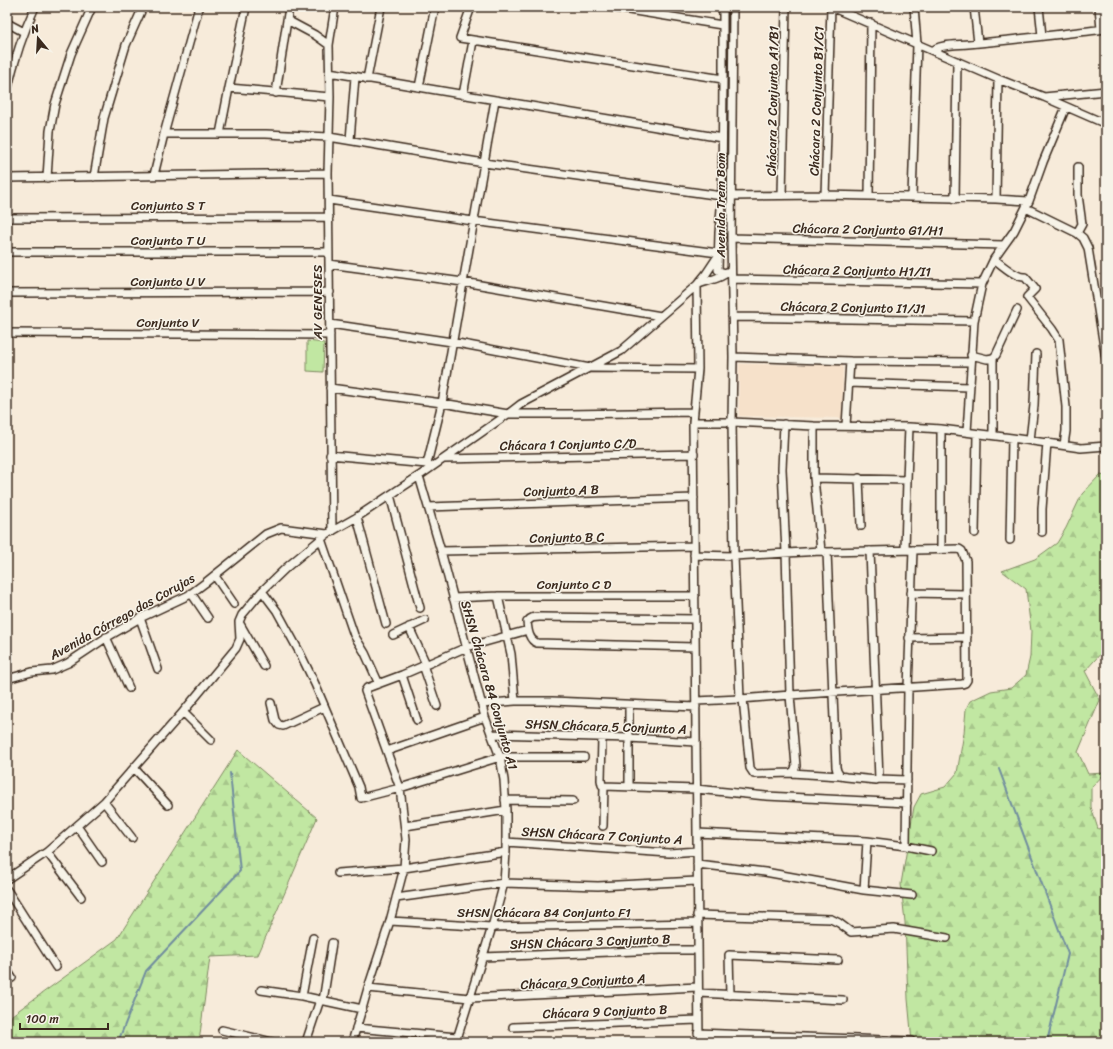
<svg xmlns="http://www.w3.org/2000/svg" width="1113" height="1049" font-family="Sriracha,sans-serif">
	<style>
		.built { fill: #f6e1ca }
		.forest { fill: url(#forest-firs); stroke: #7e8860 }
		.pitch { fill: #c1e7a2; stroke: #7e8860 }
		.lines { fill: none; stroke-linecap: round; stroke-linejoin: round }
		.stream { stroke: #708c9e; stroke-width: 2 }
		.minor-casing { stroke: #3b2a1e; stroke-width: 10 }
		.minor { stroke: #f7f3e8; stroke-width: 7 }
		.labels { text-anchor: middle; stroke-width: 3; stroke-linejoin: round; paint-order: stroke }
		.street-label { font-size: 13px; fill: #3b2a1e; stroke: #f7f3e8 }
	</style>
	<defs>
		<pattern id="forest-firs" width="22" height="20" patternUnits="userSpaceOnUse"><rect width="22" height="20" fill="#c1e7a2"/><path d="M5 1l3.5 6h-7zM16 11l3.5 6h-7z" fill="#a7c68b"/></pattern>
	</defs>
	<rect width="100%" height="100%" fill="#f7ebda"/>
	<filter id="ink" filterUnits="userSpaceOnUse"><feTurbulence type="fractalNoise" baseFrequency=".025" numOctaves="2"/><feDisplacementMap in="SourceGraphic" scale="8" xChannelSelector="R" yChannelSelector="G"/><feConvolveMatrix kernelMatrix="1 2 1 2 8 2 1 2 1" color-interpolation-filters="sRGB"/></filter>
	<g filter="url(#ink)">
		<path class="built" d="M739,364L843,365L842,418L739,416Z"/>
		<path class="forest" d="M1100,475L1106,476V653L1103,651L1085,671L1100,700L1078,752L1088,774L1105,773L1091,788V807L1098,829L1106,826V1042H912L908,999L905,922L901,884L914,807L921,794L945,787L957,773L964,733L966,709L970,701L991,691L1011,688L1026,675L1030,657L1031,631L1026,589L1002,571L1035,559L1057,543L1066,528L1082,494Z
			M238,750L317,818L258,955L210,957L199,1042H7L12,1015L117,939Z"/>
		<path class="pitch" d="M307,341L324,343L323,372L307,371Z"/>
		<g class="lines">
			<path class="stream" d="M999,769L1068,954L1047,1042
				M118,1042L146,971L240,871L230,773"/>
			<g class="minor-casing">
				<path id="minor" d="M471,7L460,38L723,79
					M610,7L722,25
					M723,7V79L722,196L719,233L718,270C723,274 728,273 731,269
					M733,7L731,238L733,357L732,422L734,556L740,699
					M831,7L998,79L1044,97L1106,124
					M974,7L978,43
					M1039,7L1042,36
					M1099,7L1101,29
					M287,20L315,35L329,45
					M7,23L24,32
					M933,51C938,44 959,45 968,44C1014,40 1060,34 1106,29
					M329,72L722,138
					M367,79L381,7
					M419,87L435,7
					M229,88L330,97
					M7,91C14,61 22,35 35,7
					M276,93L289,7
					M463,95L473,41
					M1044,97L1106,91
					M164,134H266L329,137L484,163L722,196
					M220,134L229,88L246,7
					M350,140L355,77
					M154,175L164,134L199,7
					M94,177L104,118L126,45L143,7
					M7,178L328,173
					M47,178L50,131L55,104L71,54L92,7
					M782,195L786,7
					M825,195L831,7
					M732,196L825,195L996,199L1029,201
					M869,196L871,23
					M912,197L917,44L914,7
					M955,199L957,61
					M996,199L998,79
					M329,200L473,221L718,253
					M1026,208L1077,233L1083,238L1088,248L1106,359
					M7,218L329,217
					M1077,233L1082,224L1078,195V167
					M731,238L1004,245
					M7,252H329
					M994,259C1002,265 1016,278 1025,277L1035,289L1027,297L1052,329L1059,340L1066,407V431L1064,445
					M329,264L463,282L661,316
					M732,279L982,284
					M699,284C709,280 720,279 728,272
					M697,285L698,369L693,422L699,1042
					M7,293L330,292
					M732,317L974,321
					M330,324L452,342L590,368L698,369
					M7,333L330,335
					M971,355L987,359L993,358L996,355L1017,310
					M733,357L850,361L971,362
					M849,383L969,387
					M330,388L442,403L508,414H568L694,412
					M693,422H732L814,426L909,427L941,429L1012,438L1081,448L1106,446
					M784,424L782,469L786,552L790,695L796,766L794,771L791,773
					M814,426V478L821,551
					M846,426L850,361
					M941,429V550
					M967,432L974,321L982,284L994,259L1014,231L1029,201L1043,162L1066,107
					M993,435V358
					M1030,440L1034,405L1036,354
					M330,455L427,464L430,468
					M444,459L694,454
					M427,464L442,403L495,100
					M419,476L441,551L485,717L500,757L504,780L506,810V852L504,883L492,927L456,1042
					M814,478L907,480
					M859,478L861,526
					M390,495L420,608
					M428,507L694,498
					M357,517L386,624
					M332,532L328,173L330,97L329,45L335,7
					M1042,532V509L1047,442
					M975,533L977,434
					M321,539L354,635L365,653L379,684
					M1010,540L1012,438
					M905,550L907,480L909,427
					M441,551L694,546
					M870,551L879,779
					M827,552L836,767L837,771L840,776
					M694,555L734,556L821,551L827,552L959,549L962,551L966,561L967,680L965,683L962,684L790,695L740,699L696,701
					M215,576L234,604
					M262,591L277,611L300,653L315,684L359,787L361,798L400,788L500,757H584
					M191,593L208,618
					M911,593L966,594
					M498,596L511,654L515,701
					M453,598L498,596H695
					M140,618L158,669
					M695,619L540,617C534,617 531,617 527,622C528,631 529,640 537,643L695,647
					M240,624L264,666
					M409,627L426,664
					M393,635L425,620
					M106,637L129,688
					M909,638L967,637
					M423,665L437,706
					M402,675L417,720
					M7,679L32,672L52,670L68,663L104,639L140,618L189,595L205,583L266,534L281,528L327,534
					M743,699L750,768L754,774L791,773L840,776L846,777L876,780L879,779L907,780
					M271,703L275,720L279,725L283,726L324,707
					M482,704L515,701H552L696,707
					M629,705V787
					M183,712L211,740
					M491,734L629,738L696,742
					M602,738L601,780L602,785L604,786L696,789L766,796L907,803
					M387,751L485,717
					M134,768L168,805
					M505,800L573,801
					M104,802L132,838
					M77,826L102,862
					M405,826L506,810
					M603,826L604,786
					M697,833L867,841L906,846L931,851
					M506,842L669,853L697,851
					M906,846L908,688L913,550
					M47,852L81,897
					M697,864L765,872L864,890L912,895
					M338,873L404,868L506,852
					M7,879L47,852L104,802L183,712L236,648L240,639L239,622L242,615L262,591L287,567L327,534L357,517L419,476L508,414L521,404L621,351L697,285L706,274L718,256
					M7,890L56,967
					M864,890L867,841
					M396,898L504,883L598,886L697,881
					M697,915L831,919L839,923L851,932L894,929L947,938
					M390,921L492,927L697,923
					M482,957L661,950H698
					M7,970L12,978
					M368,988L470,998L698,987
					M261,990L302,996L362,1009
					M698,993L843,1000
					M730,995L729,955L838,960
					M302,996L313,938
					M323,1001L332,943
					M513,1027L698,1020
					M356,1028L457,1037
					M222,1030L272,1042
					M698,1033L911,1041
					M306,1042L320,1000
					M352,1042L362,1009L368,988L390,921L404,868L406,839L400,788L365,691L367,688L402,675L467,647L528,630"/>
			</g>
			<use href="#minor" class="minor"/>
		</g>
	</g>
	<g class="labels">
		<g class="street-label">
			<text transform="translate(772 101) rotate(-89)" y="5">Chácara 2 Conjunto A1/B1</text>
			<text transform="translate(816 101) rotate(-88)" y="5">Chácara 2 Conjunto B1/C1</text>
			<text x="168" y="210">Conjunto S T</text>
			<text transform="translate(720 205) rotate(-90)" y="5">Avenida Trem Bom</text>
			<text transform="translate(868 229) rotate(1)" y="5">Chácara 2 Conjunto G1/H1</text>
			<text x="168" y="245">Conjunto T U</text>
			<text transform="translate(857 270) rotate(1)" y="5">Chácara 2 Conjunto H1/I1</text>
			<text x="168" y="286">Conjunto U V</text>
			<text transform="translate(317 302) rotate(-90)" y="5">AV GENESES</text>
			<text transform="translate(853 307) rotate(1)" y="5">Chácara 2 Conjunto I1/J1</text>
			<text x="168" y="327">Conjunto V</text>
			<text transform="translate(568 444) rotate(-1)" y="5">Chácara 1 Conjunto C/D</text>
			<text transform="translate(561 490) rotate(-2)" y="5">Conjunto A B</text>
			<text transform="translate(567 537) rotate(-1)" y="5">Conjunto B C</text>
			<text x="574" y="589">Conjunto C D</text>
			<text transform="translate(122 616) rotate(-29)" y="5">Avenida Córrego das Corujas</text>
			<text transform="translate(490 685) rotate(74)" y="5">SHSN Chácara 84 Conjunto A1</text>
			<text transform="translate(606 726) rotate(2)" y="5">SHSN Chácara 5 Conjunto A</text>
			<text transform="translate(602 835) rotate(3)" y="5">SHSN Chácara 7 Conjunto A</text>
			<text x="544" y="917">SHSN Chácara 84 Conjunto F1</text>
			<text transform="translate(590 941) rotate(-2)" y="5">SHSN Chácara 3 Conjunto B</text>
			<text transform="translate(583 981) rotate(-3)" y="5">Chácara 9 Conjunto A</text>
			<text transform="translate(605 1011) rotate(-2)" y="5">Chácara 9 Conjunto B</text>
		</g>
	</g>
	<rect width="1113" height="1049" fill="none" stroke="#f7f3e8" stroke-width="24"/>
	<rect x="12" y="12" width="1089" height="1025" fill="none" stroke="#3b2a1e" stroke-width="1.5" filter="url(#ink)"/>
	<g transform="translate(38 38) rotate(342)" stroke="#f7f3e8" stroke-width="3" paint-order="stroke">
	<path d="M0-3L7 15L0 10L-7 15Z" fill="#3b2a1e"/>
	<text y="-6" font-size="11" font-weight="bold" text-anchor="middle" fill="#3b2a1e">N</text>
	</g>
	<path d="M20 1023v6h88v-6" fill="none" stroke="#3b2a1e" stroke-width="2"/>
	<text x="26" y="1023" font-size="12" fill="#3b2a1e" stroke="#f7f3e8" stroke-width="3" paint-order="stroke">100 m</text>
</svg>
